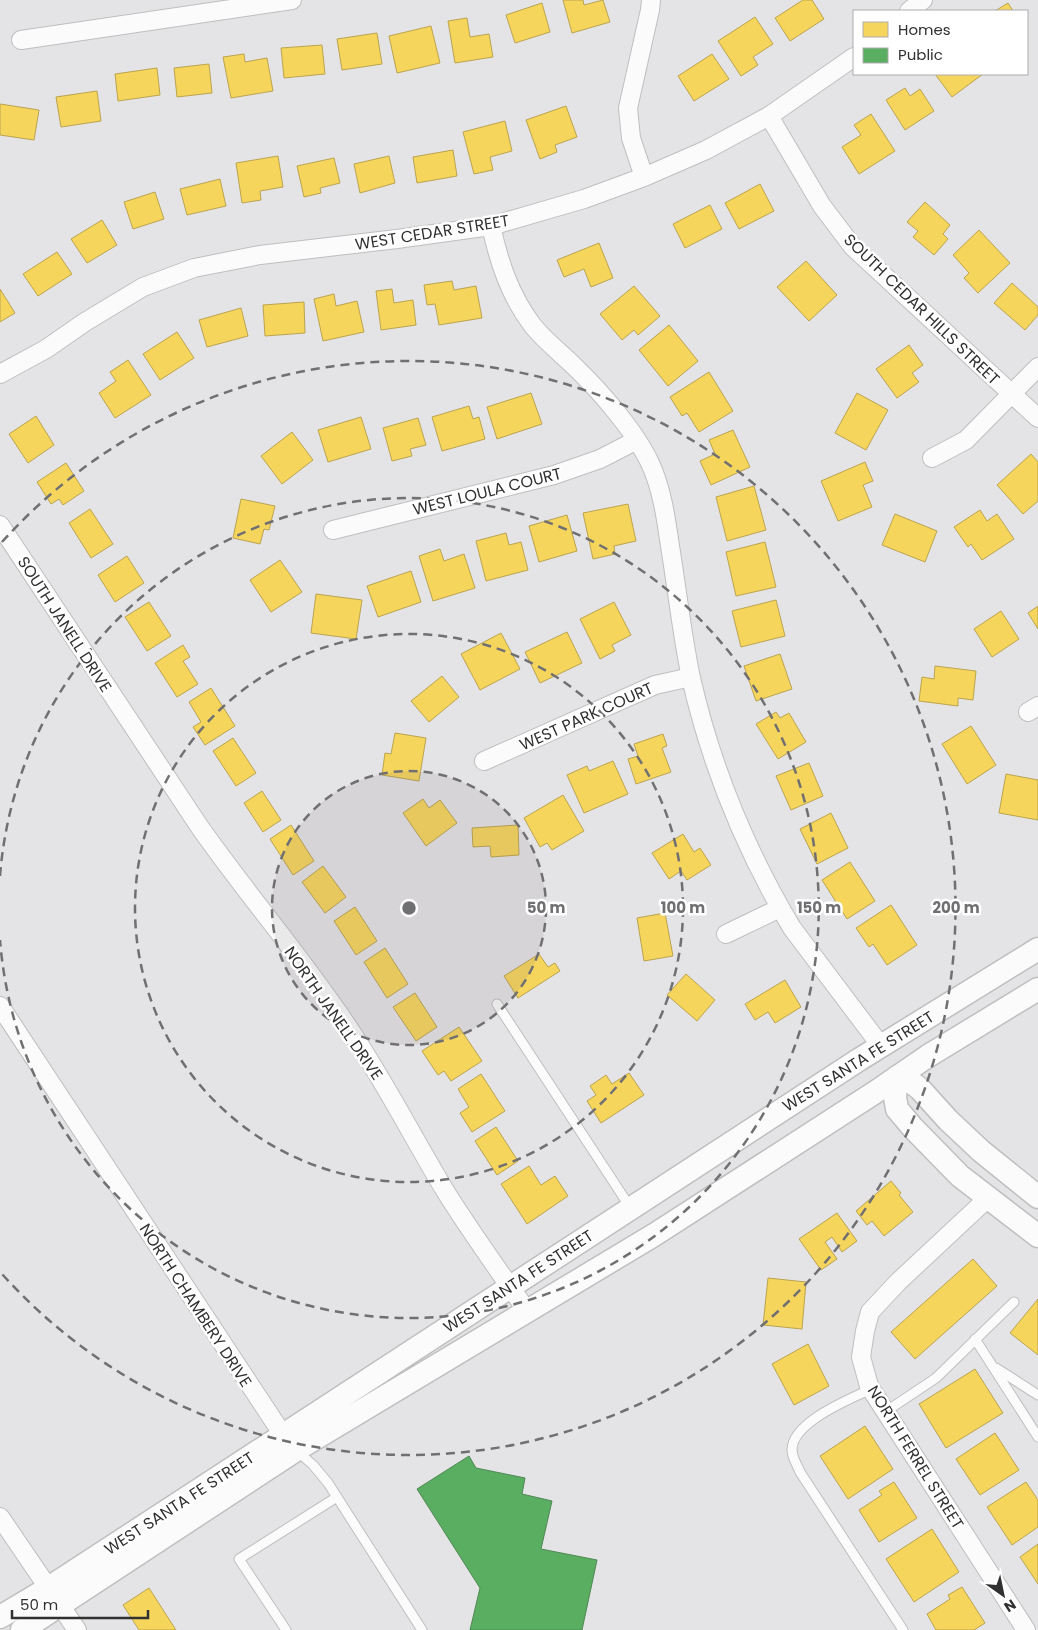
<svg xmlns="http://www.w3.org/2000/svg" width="1038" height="1630" font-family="Poppins,sans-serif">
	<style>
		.homes { fill: #f6d55c; stroke: #bba44f }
		.public { fill: #5aae61; stroke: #4e8853 }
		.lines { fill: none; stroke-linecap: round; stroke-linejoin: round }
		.service-casing { stroke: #bfbfc0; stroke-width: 11 }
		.minor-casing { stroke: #bfbfc0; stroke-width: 20 }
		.tertiary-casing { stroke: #bfbfc0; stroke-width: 25 }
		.service { stroke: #fbfbfb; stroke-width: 9 }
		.minor { stroke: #fbfbfb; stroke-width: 18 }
		.tertiary { stroke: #fbfbfb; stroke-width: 22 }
		.ring { fill: none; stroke: #706f71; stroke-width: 2.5; stroke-dasharray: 9 6 }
		.labels { text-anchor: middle; stroke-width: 5; stroke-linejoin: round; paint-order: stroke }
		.street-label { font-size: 16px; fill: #313132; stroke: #fff }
		.centre { fill: #706f71; stroke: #fff; stroke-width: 2.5 }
		.ring-label { font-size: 15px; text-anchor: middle; font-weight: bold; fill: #706f71; stroke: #fff; stroke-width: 5; stroke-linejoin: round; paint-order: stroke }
	</style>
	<rect width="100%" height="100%" fill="#e4e3e5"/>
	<path class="homes" d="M563,0H583L584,5L603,0L610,22L572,33Z
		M803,0H812L824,19L790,41L775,18Z
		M542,3L550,32L515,43L506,15Z
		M1008,3L1013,11H995Z
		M755,17L773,44L753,57L758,65L741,76L718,41Z
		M467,18L470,37L489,34L493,57L455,63L448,21Z
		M431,26L440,63L397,73L389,36Z
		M377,33L382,64L342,70L337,39Z
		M322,45L325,74L284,78L281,48Z
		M244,54L245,62L267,58L273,91L231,98L223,57Z
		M712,54L729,79L694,101L678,76Z
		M209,64L212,93L177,97L174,68Z
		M157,68L160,95L118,101L115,74Z
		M935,74H983L952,97Z
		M905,88L910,96L920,89L934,111L905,130L886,100Z
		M97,91L101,121L61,127L56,97Z
		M0,104L39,110L34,140L0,135Z
		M566,106L577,137L555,145L557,152L540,159L526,120Z
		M871,114L895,151L859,174L842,147L861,135L854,125Z
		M505,121L512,151L490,157L493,170L474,174L463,132Z
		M453,150L457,176L417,183L413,157Z
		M278,156L283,187L260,191L261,200L242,203L236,163Z
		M389,156L395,183L360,193L354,164Z
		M334,158L340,183L320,188L321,193L304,197L297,166Z
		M220,179L226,206L187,215L180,189Z
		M760,184L774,211L739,229L725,203Z
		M155,192L164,219L133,229L124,202Z
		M925,202L950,225L943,234L948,239L934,255L913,237L918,231L907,222Z
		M710,205L722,229L685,248L673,224Z
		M102,220L117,245L87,263L71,239Z
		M979,230L1010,263L978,293L964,278L969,273L953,255Z
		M599,243L613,278L591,287L584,269L564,277L557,260Z
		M57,252L72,274L38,296L23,274Z
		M806,261L837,295L809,321L777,287Z
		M452,281L454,290L476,286L482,318L439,325L435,304L427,305L424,285Z
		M1012,283L1038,307V315L1025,330L994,303Z
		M634,286L660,316L638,335L634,330L622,340L600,314Z
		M0,289L15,313L0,322Z
		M392,289L394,303L413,300L416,325L381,330L376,291Z
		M334,294L336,306L357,301L364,332L323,341L314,299Z
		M304,302L305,333L265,336L263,305Z
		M241,308L248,336L207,347L199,320Z
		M669,325L698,361L668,386L639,350Z
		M177,332L194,358L160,380L143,354Z
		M909,345L923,365L912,373L919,382L897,398L876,369Z
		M128,360L151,395L115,418L99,393L116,381L110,372Z
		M709,372L733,411L699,432L687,413L682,416L670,397Z
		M531,393L542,424L497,439L487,407Z
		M857,393L888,410L866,450L835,433Z
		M469,406L473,419L479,417L485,439L442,451L432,417Z
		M36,416L54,445L28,463L9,434Z
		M361,417L371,449L328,462L318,430Z
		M418,418L426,445L410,449L412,456L392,461L383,428Z
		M733,430L750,467L711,485L700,461L715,454L709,440Z
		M292,432L313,460L282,484L261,456Z
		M1031,454L1038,462V501L1023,514L997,485Z
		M865,462L873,481L863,485L872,507L838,521L821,481Z
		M66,463L84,491L63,505L59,499L51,504L37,482Z
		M754,486L766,530L727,541L716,497Z
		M241,499L275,506L269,530L264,529L260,544L233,538Z
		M628,504L636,541L614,546L615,554L593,559L583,513Z
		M90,509L113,544L91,558L69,523Z
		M980,510L987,521L997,514L1014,539L982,560L971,544L968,547L954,527Z
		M895,514L937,531L925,562L882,545Z
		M567,515L577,551L539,562L529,526Z
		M506,533L509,545L521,542L528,570L486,581L476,541Z
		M765,542L776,587L736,596L726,552Z
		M440,549L444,561L464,554L475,588L433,601L419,556Z
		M127,556L144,583L115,602L98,575Z
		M280,560L302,592L271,612L250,580Z
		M411,571L421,602L378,617L367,586Z
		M316,594L362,600L356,639L311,633Z
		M776,600L785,636L741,647L732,611Z
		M149,602L171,636L147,651L125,617Z
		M614,602L631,635L612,645L615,651L600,659L580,619Z
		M1038,606V629L1028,613Z
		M1001,611L1019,639L992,657L974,629Z
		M567,632L582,663L540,683L525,652Z
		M501,633L520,669L480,690L461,654Z
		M183,645L190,657L183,661L198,684L177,697L155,663Z
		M780,654L792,689L756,701L744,666Z
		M935,666L976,671L973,700L958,698V706L919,701L922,677L934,679Z
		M442,676L459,697L429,722L411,701Z
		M211,688L235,726L205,745L193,727L201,722L189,702Z
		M776,712L780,718L789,713L806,742L778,759L756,724Z
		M971,726L996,765L967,784L942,744Z
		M395,733L426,738L419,781L382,775L385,753L391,754Z
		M663,734L667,746L662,748L671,772L636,784L628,759L638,756L634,744Z
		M233,738L256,773L236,786L213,751Z
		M613,761L628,794L584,813L567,775L587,766L589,771Z
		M809,763L823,796L791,810L776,776Z
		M1006,774L1038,780V820L999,813Z
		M262,791L281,820L263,832L244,803Z
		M563,795L584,831L552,850L547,843L540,847L524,818Z
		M423,799L429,808L440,800L457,823L426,846L403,813Z
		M831,813L848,848L817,864L800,829Z
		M291,825L314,861L293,875L270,839Z
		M518,825L519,855L491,857L490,846L473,847L472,828Z
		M683,834L694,852L700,848L711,865L687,880L681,871L669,879L652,853Z
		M850,862L875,901L847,919L822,880Z
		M323,866L346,897L325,913L302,882Z
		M891,905L917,945L887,965L873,944L869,947L856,928Z
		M355,907L377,941L356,955L334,921Z
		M665,913L673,956L644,961L637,918Z
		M385,948L408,984L387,998L364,962Z
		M539,954L548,967L555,963L560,971L518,998L504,976Z
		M686,974L715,1000L697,1021L667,995Z
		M785,980L801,1007L775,1023L768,1012L755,1020L745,1004Z
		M415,993L437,1027L416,1041L393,1007Z
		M459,1027L482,1061L451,1081L444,1071L438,1075L422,1051Z
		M629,1073L644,1095L601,1123L587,1101L596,1095L590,1086L606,1075L612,1084Z
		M481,1074L505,1111L472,1132L460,1113L469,1107L458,1089Z
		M496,1127L518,1161L497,1175L475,1141Z
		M529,1166L541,1185L555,1176L568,1196L527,1224L501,1184Z
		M891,1181L901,1193L899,1195L913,1212L884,1236L872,1221L867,1225L856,1211Z
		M837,1213L857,1241L842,1252L832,1237L825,1242L837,1259L821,1270L799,1239Z
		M973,1259L997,1286L915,1359L891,1332Z
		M768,1278L806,1282L802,1329L763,1325Z
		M1038,1299V1355L1010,1333Z
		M808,1344L829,1386L794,1405L772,1364Z
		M975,1369L1003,1413L946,1448L919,1404Z
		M865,1426L893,1469L848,1499L820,1456Z
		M995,1433L1019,1470L980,1495L956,1459Z
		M894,1482L917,1518L879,1542L859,1510L882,1495L879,1491Z
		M1026,1482L1038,1500V1527L1012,1545L987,1507Z
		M932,1529L959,1572L914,1602L886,1559Z
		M1038,1544V1584L1020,1557Z
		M962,1587L985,1623L974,1630H936L927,1614L950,1599L948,1595Z
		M149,1588L176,1630H139L123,1605Z"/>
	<path class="public" d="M469,1456L476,1468L525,1478L522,1494L552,1501L541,1549L597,1560L582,1630H470L480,1588L417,1489Z"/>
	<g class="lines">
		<g class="service-casing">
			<path id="service" d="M497,1004L630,1207
				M975,1339L1038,1437
				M996,1368L1038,1395
				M871,1389C850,1399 792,1422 792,1450C792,1457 797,1465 800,1472L903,1630
				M885,1412L936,1378L1014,1302
				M296,1450L313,1465L328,1483L422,1630
				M286,1630L239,1559L337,1497"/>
		</g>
		<g class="minor-casing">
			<path id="minor" d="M909,11L923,0
				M21,40L292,0
				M769,116L822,206L853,247L1038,418
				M644,177L631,138L628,108L650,10L651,0
				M491,226C499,262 510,296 533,326C545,341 562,354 575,367C600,391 635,431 650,463C662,489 666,518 670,546C677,589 682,635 691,678C711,765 746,851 792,928L881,1046
				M0,374L46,349L85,322L143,287L194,268L260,255L397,239L491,226L584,199L644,177L706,150L769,116L854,57
				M932,458L966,440L1038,367
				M0,525L199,826C248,896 305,961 352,1033C385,1083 413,1137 444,1189C470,1231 499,1271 527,1311
				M333,530L554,475L600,459L637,440
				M1028,712L1038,706
				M484,761L655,685L691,677
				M726,934L780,908
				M0,1006L283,1435L291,1445
				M988,1198L898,1282L870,1312L865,1331L861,1357L869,1386L1026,1630
				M0,1517L77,1630"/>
		</g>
		<g class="tertiary-casing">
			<path id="tertiary" d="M897,1077L895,1097L897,1109L913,1128L960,1176L1038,1236
				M897,1077L911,1082L920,1089L948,1120L981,1151L1038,1197
				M0,1617L47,1589L860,1059L1038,949
				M22,1630L296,1450L654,1235L874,1093L928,1056L1038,989"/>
		</g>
		<use href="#service" class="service"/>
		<use href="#minor" class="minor"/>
		<use href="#tertiary" class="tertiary"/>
	</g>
	<circle cx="409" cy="908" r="137" fill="#706f71" fill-opacity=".12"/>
	<g class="ring">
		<circle cx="409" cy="908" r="137"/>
		<circle cx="409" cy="908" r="274"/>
		<path d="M0 876A410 410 0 1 1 0 940"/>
		<path d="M2 542A547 547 0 1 1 2 1274"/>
	</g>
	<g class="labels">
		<g class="street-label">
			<text transform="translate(432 232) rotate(-9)" y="6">WEST CEDAR STREET</text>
			<text transform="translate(922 309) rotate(44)" y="6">SOUTH CEDAR HILLS STREET</text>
			<text transform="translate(487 491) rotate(-14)" y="6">WEST LOULA COURT</text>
			<text transform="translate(65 624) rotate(57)" y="6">SOUTH JANELL DRIVE</text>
			<text transform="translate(586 716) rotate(-24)" y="6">WEST PARK COURT</text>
			<text transform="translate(334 1013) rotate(55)" y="6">NORTH JANELL DRIVE</text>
			<text transform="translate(858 1061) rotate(-32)" y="6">WEST SANTA FE STREET</text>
			<text transform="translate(518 1281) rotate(-33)" y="6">WEST SANTA FE STREET</text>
			<text transform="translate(196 1305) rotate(57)" y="6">NORTH CHAMBERY DRIVE</text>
			<text transform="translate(916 1457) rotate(58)" y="6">NORTH FERREL STREET</text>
			<text transform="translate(179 1503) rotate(-33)" y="6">WEST SANTA FE STREET</text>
		</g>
	</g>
	<circle cx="409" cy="908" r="8" class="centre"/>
	<g class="ring-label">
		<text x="546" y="913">50 m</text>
		<text x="683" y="913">100 m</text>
		<text x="819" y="913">150 m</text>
		<text x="956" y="913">200 m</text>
	</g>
	<rect x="853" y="10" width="175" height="65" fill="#ffffff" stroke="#adadad"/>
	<rect x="863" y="22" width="25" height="15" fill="#f6d55c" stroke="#adadad"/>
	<text x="898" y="35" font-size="15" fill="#313132">Homes</text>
	<rect x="863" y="48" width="25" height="15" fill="#5aae61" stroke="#adadad"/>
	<text x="898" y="60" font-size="15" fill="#313132">Public</text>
	<g transform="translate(1003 1595) rotate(147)" stroke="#ffffff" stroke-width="4" paint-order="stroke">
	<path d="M0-4L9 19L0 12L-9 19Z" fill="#313132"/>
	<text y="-8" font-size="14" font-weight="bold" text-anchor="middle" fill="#313132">N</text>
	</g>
	<path d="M12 1610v8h136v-8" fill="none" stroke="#313132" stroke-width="2.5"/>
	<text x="20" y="1610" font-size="15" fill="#313132" stroke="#ffffff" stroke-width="4" paint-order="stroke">50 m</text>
</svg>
